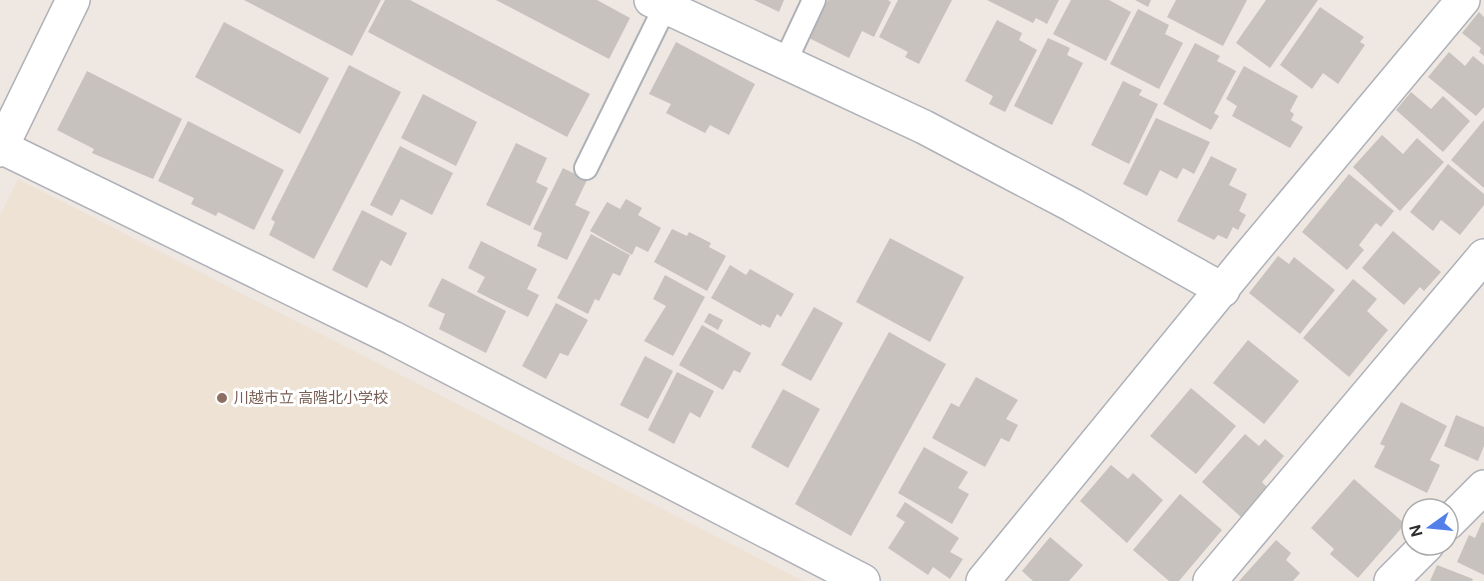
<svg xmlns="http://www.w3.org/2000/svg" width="1484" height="581" font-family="'DM Sans','Noto Sans JP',sans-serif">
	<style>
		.education { fill: #ede2d4 }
		.building { fill: #c7c2bd }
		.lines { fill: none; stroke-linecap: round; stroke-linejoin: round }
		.service-casing { stroke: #aeb1b8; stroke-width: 26 }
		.minor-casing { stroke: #aeb1b8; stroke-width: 36 }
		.tertiary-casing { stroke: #aeb1b8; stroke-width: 36 }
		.service { stroke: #fff; stroke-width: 22 }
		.minor { stroke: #fff; stroke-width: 33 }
		.tertiary { stroke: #fff; stroke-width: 33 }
		.education-dot { fill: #8d6e63; stroke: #fff; stroke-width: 2 }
		.labels { text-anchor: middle; stroke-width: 6; stroke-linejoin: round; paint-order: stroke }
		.education-label { font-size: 15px; fill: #785e54; stroke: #fff; text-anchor: start }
	</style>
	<rect width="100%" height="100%" fill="#eee7e2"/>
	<path class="education" d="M18,179L803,581H0V215Z"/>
	<path class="building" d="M244,0H381L352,56Z
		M385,0H410L590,94L567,137L368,32Z
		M496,0H597L630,18L609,59Z
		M754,0H784L779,12Z
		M828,0H888L891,2L874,37L862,31L849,58L809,38Z
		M898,0H952L919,64L905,57L908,52L879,37Z
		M987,0H1059L1047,24L1036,18L1033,23Z
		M1071,0H1109L1131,12L1106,61L1053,34Z
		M1135,0H1151L1148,7Z
		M1176,0H1247L1223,46L1167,17Z
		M1266,0H1318L1270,68L1236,43Z
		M1320,7L1364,37L1360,42L1365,45L1338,84L1323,73L1312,89L1280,65Z
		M1138,9L1169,25L1165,34L1183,43L1159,89L1110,64Z
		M1479,12L1484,17V56L1479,52L1481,48L1462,33Z
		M997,20L1022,33L1019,40L1037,50L1005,112L989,104L993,96L965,81Z
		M224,22L329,78L300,134L195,77Z
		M1048,38L1070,48L1067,55L1083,63L1052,125L1014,106Z
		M676,42L755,84L729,135L710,125L705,133L666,113L671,104L649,94Z
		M1195,43L1220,56L1217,61L1236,71L1214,113L1219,116L1211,130L1163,104Z
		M1449,52L1465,66L1473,56L1484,65V107L1476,116L1428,77Z
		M349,65L401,92L314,259L269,235L275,222L271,219Z
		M1244,66L1298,96L1290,111L1294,114L1291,120L1303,127L1290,148L1232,116L1237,106L1226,99Z
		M87,71L182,119L153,179L92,153L94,149L57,130Z
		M1123,81L1142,90L1139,95L1158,104L1129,164L1091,145Z
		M1411,92L1431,109L1443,96L1470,121L1443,152L1396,110Z
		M423,94L477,122L456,166L401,138Z
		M1156,118L1210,142L1194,174L1183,168L1177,179L1160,170L1147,196L1123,184Z
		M1484,120V188L1451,160Z
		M188,121L284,170L254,230L218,212L216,216L191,204L194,198L158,181Z
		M1382,135L1403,154L1417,138L1444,162L1400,211L1353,167Z
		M516,143L547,158L536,182L548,188L530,226L486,205Z
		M400,146L453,173L432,215L401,199L392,216L370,205Z
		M1211,156L1237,169L1229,185L1247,194L1239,211L1246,215L1238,230L1233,227L1227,239L1218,235L1214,240L1177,221Z
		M1448,164L1484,194V205L1460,235L1441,220L1433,231L1410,212Z
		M563,168L587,180L575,205L590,212L567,260L537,246L542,233L533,229Z
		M1349,174L1394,211L1381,227L1376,223L1359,245L1364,250L1347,270L1302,232Z
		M626,199L642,208L638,215L661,228L648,252L636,246L632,255L590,231L607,202L620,209Z
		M362,210L407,233L391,266L381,260L367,288L332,270Z
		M672,229L687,236L689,232L711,243L709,247L726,256L707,291L654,262Z
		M1393,231L1441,272L1424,291L1420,287L1404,305L1362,268Z
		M591,234L630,255L620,276L613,273L599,301L595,299L588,314L557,298Z
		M890,238L964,277L930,342L856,302Z
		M481,241L537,269L527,289L539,295L528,317L477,292L485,277L468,268Z
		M1278,256L1289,264L1294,257L1335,290L1300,334L1249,293Z
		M730,265L746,275L750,269L794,294L781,317L777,314L770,328L762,324L761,326L711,298Z
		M665,275L705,297L673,356L644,341L666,306L653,299Z
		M442,278L506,311L486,353L439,329L445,314L428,306Z
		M1353,279L1377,299L1367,311L1388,330L1349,377L1303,338Z
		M556,303L588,320L568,356L560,353L546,379L522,366Z
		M814,307L843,323L811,381L781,365Z
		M709,313L723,320L718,330L704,322Z
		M702,325L751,353L740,373L734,370L723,390L679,365Z
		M889,332L946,364L851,536L795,504Z
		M1248,340L1299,381L1264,424L1213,383Z
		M645,356L673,371L648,419L620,405Z
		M677,372L714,391L700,418L690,412L674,444L648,430Z
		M976,377L1018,400L1006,419L1018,425L1009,442L1001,438L985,467L932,438L951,403L959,407Z
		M1191,388L1236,426L1196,474L1150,436Z
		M783,389L820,409L788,468L751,447Z
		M1401,402L1447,426L1430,460L1440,465L1427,493L1374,467L1385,446L1380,444Z
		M1456,415L1484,427V446L1478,461L1444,446Z
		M1245,434L1259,446L1265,439L1284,456L1262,482L1267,487L1241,517L1202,482Z
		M924,447L968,472L958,488L969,494L952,524L898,493Z
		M1111,465L1128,479L1133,473L1163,500L1127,543L1080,501Z
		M1354,479L1405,524L1358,578L1330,554L1334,549L1311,528Z
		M1180,494L1222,530L1179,581H1169L1133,550Z
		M905,502L959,538L950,552L963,559L950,579L933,567L928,575L888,548L905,522L896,516Z
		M1482,522L1484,523V575L1457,562L1469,535L1475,538Z
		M1050,537L1083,565L1069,581H1033L1022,571Z
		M1276,540L1291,553L1286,560L1300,573L1293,581H1239Z
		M1437,565L1473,579L1472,581H1430Z"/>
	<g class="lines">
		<g class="service-casing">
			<path id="service" d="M785,62L814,0
				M586,168L665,7"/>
		</g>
		<g class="minor-casing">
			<path id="minor" d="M651,0L924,127L1072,205L1223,290
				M0,150L73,0
				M1448,523L1484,487
				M983,581L1244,262L1463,0
				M1210,581L1484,256
				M1391,581L1427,545"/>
		</g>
		<g class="tertiary-casing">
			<path id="tertiary" d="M1,147L393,338L863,581"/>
		</g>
		<use href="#service" class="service"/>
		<use href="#minor" class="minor"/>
		<use href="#tertiary" class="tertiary"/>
	</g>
	<circle class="education-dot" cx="222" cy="398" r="6"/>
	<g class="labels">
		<g class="education-label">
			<text x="234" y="403">川越市立 高階北小学校</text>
		</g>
	</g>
	<g transform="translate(1430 527) rotate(255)"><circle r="28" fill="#ffffff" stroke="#ababab" stroke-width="1.5"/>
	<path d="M0-4.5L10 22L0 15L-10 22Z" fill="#5280ea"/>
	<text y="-9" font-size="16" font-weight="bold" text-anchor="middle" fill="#2e2e2e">N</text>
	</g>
</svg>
